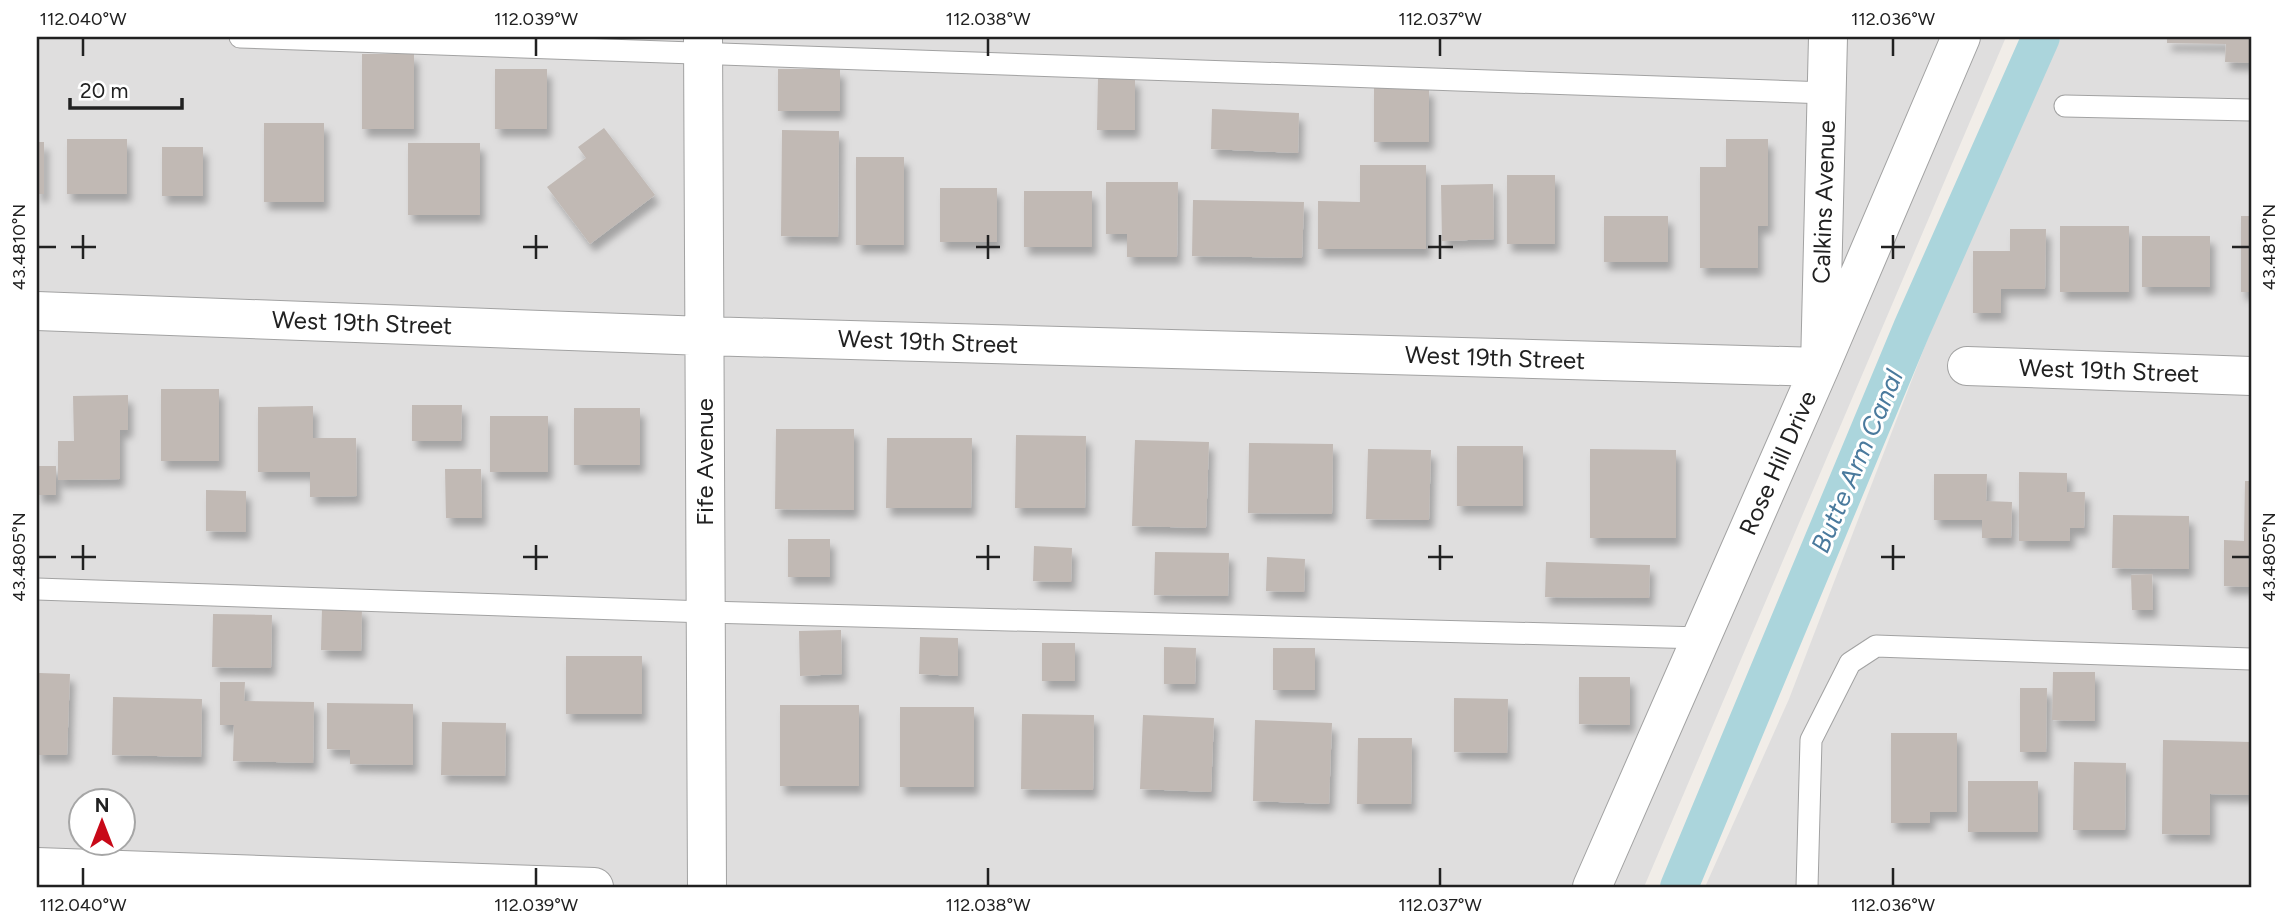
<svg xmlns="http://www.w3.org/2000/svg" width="2288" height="924" font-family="Figtree,sans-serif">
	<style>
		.residential { fill: #dfdede; fill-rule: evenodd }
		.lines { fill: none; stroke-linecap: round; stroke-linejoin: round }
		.canal { stroke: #abd5dc; stroke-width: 38 }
		.building { fill: #c1b9b4; filter: url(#shadow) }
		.lane-casing { stroke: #a2a2a2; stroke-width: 23 }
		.street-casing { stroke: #a2a2a2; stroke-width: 40 }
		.lane { stroke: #fff; stroke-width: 21 }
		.street { stroke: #fff; stroke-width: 38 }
		.ticks { fill: none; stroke: #212121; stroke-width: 2.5 }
		.labels { text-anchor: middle; stroke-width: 6; stroke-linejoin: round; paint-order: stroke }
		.street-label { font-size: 24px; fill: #212121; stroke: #fff }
		.water-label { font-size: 26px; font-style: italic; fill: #4a7a9d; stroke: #fff }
		.neatline { fill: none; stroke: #212121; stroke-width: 2.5 }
		.ticks-label { font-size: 18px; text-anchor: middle; fill: #212121 }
	</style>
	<defs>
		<filter id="shadow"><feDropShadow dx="4.5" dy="8" stdDeviation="3.5" flood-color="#0004"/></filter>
	</defs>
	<rect width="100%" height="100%" fill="#f1ede8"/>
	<path class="residential" d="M37,37H2006L1644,887H37ZM80,802H122V844H80Z
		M2061,37H2251V887H1705L1789,699L1938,312Z"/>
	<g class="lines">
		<path class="canal" d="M1679,887L1912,328L2041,37"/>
	</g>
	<path class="building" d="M2167,37H2251V63L2225,62L2226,44L2167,43Z
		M362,54H414V129H362Z
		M495,69H547V129H495Z
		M778,69H840V111H778Z
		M1098,78H1135V130H1097Z
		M1374,88H1429V142H1374Z
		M1212,109L1299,113L1298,153L1211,149Z
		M264,123H324V202H264Z
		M604,128L655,195L590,244L547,187L586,158L578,147Z
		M782,130L839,131L838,237L781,236Z
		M67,139H127V194H67Z
		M1726,139H1768V226H1758V268H1700V167H1726Z
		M37,142H44V194H37Z
		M408,143H480V215H408Z
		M162,147H203V196H162Z
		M856,157H904V245H856Z
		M1360,165H1426V249H1318V201L1360,202Z
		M1507,175H1555V244H1507Z
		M1106,182H1178L1177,257H1127V234H1106Z
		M1493,184L1494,239L1442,241L1441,185Z
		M940,188H997V242H940Z
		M1024,191H1092V247H1024Z
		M1193,200L1304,202L1302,258L1192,256Z
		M1604,216H1668V262H1604Z
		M2241,216H2251V292H2241Z
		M2060,226H2129V292H2060Z
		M2010,229H2046L2045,289H2001V313H1973V251H2010Z
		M2142,236H2210V287H2142Z
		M161,389H219V461H161Z
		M128,395V430H120V479L58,480V441H74L73,396Z
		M412,405H462L461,441H412Z
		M313,406V438H356L357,496L310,497V472H258V407Z
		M574,408H640V465H574Z
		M490,416H548V472H490Z
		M776,429H854V510L775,509Z
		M1016,435L1086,436L1085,508H1015Z
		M887,438H972L971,508H886Z
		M1135,440L1209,442L1206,528L1132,526Z
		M1249,443L1333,444L1332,514L1248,513Z
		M1457,446H1523V506H1457Z
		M1368,449L1431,450L1429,520L1366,519Z
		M1590,449L1676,450V538H1590Z
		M37,466H56V495H37Z
		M445,469H481L482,518H446Z
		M2019,472L2067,473V492H2085L2084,528H2070V541H2019Z
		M1934,474H1987L1986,501L2012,502L2011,538H1982V520H1934Z
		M2245,481H2251V587L2224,586V540L2244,541Z
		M206,490L246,491V532L206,531Z
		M2113,515L2189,516V569L2112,568Z
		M788,539H830V577H788Z
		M1034,546L1072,548L1071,582L1033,581Z
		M1155,552L1229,553L1228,596L1154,595Z
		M1267,557L1305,559L1304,592L1266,591Z
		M1546,562L1650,565L1649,598L1545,597Z
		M2152,574L2153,610H2132L2131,575Z
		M322,607L362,608L361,651L321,650Z
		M213,614L272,615L271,668L212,667Z
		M841,630L842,674L800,676L799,631Z
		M920,637L958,638V676L919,674Z
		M1042,643H1075V681H1042Z
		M1164,647L1196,648L1195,684H1164Z
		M1273,648H1315V690H1273Z
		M566,656H642V714H566Z
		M2053,672H2095V721L2052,720Z
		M39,673L70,674L67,755H37V695H39Z
		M1579,677H1630V725L1579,724Z
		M220,682H245L244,701L314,702L313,763L233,761L234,725H220Z
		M2020,688H2047L2046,752H2020Z
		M113,697L202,699L201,757L112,755Z
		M1454,698L1508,699L1507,753L1454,752Z
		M327,703L413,704V765L350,764V750L327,749Z
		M780,705H859V786H780Z
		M900,707H974V787H900Z
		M1022,714L1094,715L1093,790L1021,789Z
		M1143,715L1214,718L1211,792L1140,789Z
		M1255,720L1332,723L1329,804L1253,801Z
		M442,722L506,723L505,776L441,775Z
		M1891,733H1957V812H1930V823H1891Z
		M1358,738H1412L1411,804H1357Z
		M2163,740L2251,742V795L2210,794V835L2162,834Z
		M2074,762L2126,763L2125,830H2073Z
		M1968,781H2038V832H1968Z"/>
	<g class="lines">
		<g class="lane-casing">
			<path id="lane" d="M240,37L1827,93
				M2065,106L2251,110
				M37,589L706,612L1702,638
				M1807,887L1811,740L1850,663L1876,646L2251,659"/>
		</g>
		<g class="street-casing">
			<path id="street" d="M703,37L707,887
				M37,311L704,336L1820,367L1828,37
				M1967,366L2251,376
				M37,867L594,887
				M1592,887L1820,367L1961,37"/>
		</g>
		<use href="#lane" class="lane"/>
		<use href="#street" class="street"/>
	</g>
	<path class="ticks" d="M83,38V56M536,38V56M988,38V56M1440,38V56M1893,38V56M83,235V259M536,235V259M988,235V259M1440,235V259M1893,235V259M38,247H56M71,247H96M523,247H548M976,247H1000M1428,247H1453M1881,247H1905M2232,247H2250M83,545V570M536,545V570M988,545V570M1440,545V570M1893,545V570M38,557H56M71,557H96M523,557H548M976,557H1000M1428,557H1453M1881,557H1905M2232,557H2250M83,868V886M536,868V886M988,868V886M1440,868V886M1893,868V886"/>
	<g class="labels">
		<g class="street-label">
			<text transform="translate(1824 202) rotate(-88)" y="8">Calkins Avenue</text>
			<text transform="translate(362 323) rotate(2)" y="8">West 19th Street</text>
			<text transform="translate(928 342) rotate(2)" y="8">West 19th Street</text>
			<text transform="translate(1495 358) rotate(2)" y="8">West 19th Street</text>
			<text transform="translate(2109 371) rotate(2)" y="8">West 19th Street</text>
			<text transform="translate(705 462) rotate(-90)" y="8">Fife Avenue</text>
			<text transform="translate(1778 463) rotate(-66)" y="8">Rose Hill Drive</text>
		</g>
		<g class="water-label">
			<text transform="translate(1857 461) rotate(-67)" y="9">Butte Arm Canal</text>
		</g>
	</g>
	<rect width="2288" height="924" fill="none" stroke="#ffffff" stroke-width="77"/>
	<g transform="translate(102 822)"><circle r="33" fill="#ffffff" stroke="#a6a6a6" stroke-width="2"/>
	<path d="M0-5L12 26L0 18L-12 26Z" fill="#c80918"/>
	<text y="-10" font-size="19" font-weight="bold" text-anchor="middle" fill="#212121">N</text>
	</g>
	<path d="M70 98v10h112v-10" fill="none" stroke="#212121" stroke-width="3.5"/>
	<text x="80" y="98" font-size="21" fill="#212121" stroke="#ffffff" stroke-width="5" paint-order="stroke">20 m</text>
	<rect x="38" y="38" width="2212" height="848" class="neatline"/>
	<g class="ticks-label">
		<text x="83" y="25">112.040°W</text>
		<text x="536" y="25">112.039°W</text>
		<text x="988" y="25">112.038°W</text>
		<text x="1440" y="25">112.037°W</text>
		<text x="1893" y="25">112.036°W</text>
		<text transform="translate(19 247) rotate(-90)" y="6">43.4810°N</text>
		<text transform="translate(2269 247) rotate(-90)" y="6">43.4810°N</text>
		<text transform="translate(19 557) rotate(-90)" y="6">43.4805°N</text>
		<text transform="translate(2269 557) rotate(-90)" y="6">43.4805°N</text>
		<text x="83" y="911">112.040°W</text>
		<text x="536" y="911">112.039°W</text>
		<text x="988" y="911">112.038°W</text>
		<text x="1440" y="911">112.037°W</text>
		<text x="1893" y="911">112.036°W</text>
	</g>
</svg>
